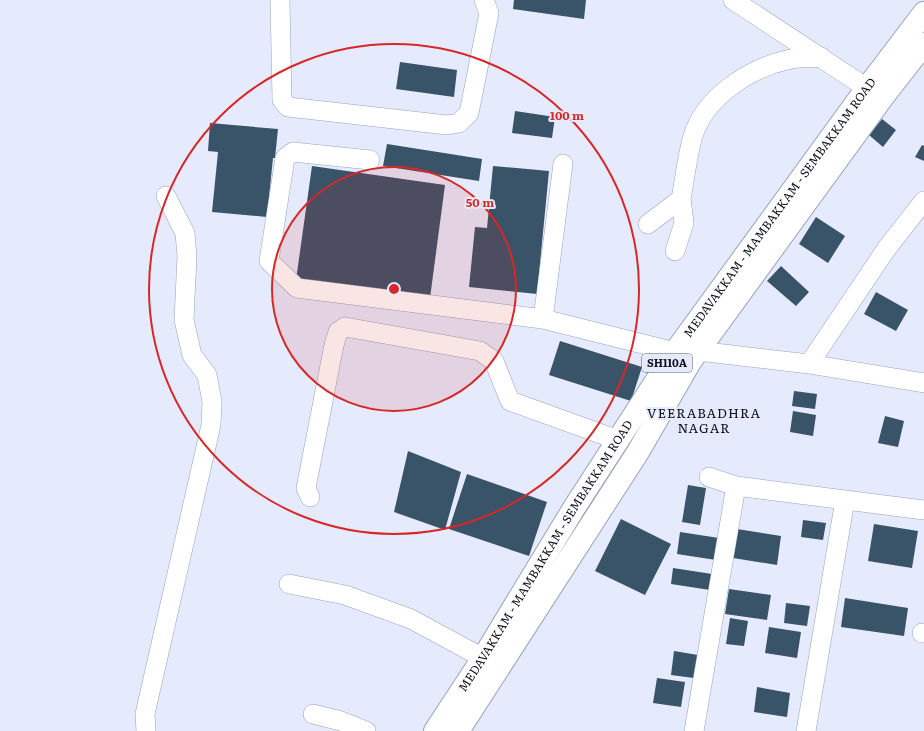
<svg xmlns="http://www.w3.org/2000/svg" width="924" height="731" font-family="Literata,serif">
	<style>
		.building { fill: #395368 }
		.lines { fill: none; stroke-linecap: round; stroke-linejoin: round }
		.minor-casing { stroke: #99a2bd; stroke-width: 20 }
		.major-casing { stroke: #99a2bd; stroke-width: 24 }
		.minor { stroke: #fff; stroke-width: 19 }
		.major { stroke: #fff; stroke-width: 22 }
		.ring { fill: none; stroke: #d62828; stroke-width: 2 }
		.labels { text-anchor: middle; stroke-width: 4; stroke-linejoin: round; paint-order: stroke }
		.shield { fill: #e5ebfc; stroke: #4f535e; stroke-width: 1 }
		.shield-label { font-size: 11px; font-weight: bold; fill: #0f121b }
		.street-label { font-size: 12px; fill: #0f121b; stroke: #e5ebfc }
		.neighbourhood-label { font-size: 13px; letter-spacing: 1px; fill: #0f121b; stroke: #e5ebfc }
		.centre { fill: #d62828; stroke: #e5ebfc; stroke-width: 2 }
		.ring-label { font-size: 12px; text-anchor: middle; font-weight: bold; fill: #d62828; stroke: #e5ebfc; stroke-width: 4; stroke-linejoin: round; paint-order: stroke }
	</style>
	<rect width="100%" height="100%" fill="#e5ebfc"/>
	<path class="building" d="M514,0H586L584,19L513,9Z
		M400,62L457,70L454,97L396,89Z
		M515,111L555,117L552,138L512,133Z
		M882,119L896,130L883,147L869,135Z
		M210,123L278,129L275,158H273L267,217L212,212L218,152L208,151Z
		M387,144L482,159L479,181L383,166Z
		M922,145L924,146V161L915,157Z
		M312,166L445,185L430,298L296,280Z
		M493,166L549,171L537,294L469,287L475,227L487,228Z
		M816,217L845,236L828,263L799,244Z
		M781,266L809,292L796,306L767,281Z
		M876,292L908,310L896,331L864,314Z
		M560,341L642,367L631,401L549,375Z
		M794,391L817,394L815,409L792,406Z
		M793,411L816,415L813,436L790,432Z
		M885,416L904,421L898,447L878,443Z
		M408,451L461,472L445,530L394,512Z
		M467,474L547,502L529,556L449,529Z
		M688,485L706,488L700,525L682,522Z
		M621,519L671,544L645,595L595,571Z
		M803,520L826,523L823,540L801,537Z
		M874,524L918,531L912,568L868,561Z
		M737,529L781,536L777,565L733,558Z
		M680,532L719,538L716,560L677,554Z
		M673,568L712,574L710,590L671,584Z
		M729,589L771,595L767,620L725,614Z
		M845,598L908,608L904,636L841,627Z
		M786,603L810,606L807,626L784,623Z
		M730,618L748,621L744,646L726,644Z
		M769,627L801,632L797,658L765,653Z
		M674,651L698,655L694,678L671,675Z
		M657,678L685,682L681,707L653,703Z
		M757,687L790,693L787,717L754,712Z"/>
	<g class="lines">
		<g class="minor-casing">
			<path id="minor" d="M280,0L282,100L288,107L447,125L459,123L469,113L489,13L484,0
				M733,0L879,96
				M370,160L293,152L285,158L269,261L297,288L543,319L675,352
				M648,224L681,199C685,178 687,156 693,136C705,97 750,68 787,60C798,57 810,58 821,57
				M675,251L684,223L681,199
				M543,319L563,164
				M686,345L698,351L809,364L924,383
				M809,364L887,248L924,201
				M709,477L736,486L924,510
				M310,497L306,488L334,345L338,332L345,327L480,351L494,361L510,401L618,440
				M289,584L345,595L411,619L483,658
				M922,633H924
				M313,714L341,721L366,731
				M146,731L145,714L211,425L212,402L207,375L192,355L184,320L187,256L185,233L166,196
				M694,731L736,486
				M806,731L845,500"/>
		</g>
		<g class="major-casing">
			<g id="major">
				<path id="s1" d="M435,731L483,658L574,508L675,352L867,88L924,13"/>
				<path d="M458,731L638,452L690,362L882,98L924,44"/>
			</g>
		</g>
		<use href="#minor" class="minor"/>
		<use href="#major" class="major"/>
	</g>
	<circle cx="394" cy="289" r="122" fill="#d62828" fill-opacity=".12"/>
	<g class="ring">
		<circle cx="394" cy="289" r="122"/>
		<circle cx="394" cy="289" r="245"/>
	</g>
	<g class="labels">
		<rect class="shield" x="642" y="354" width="50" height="18" rx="3"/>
		<g class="shield-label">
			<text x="667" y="367">SH110A</text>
		</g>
		<g class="street-label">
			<text dy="4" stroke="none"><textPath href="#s1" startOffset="627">MEDAVAKKAM - MAMBAKKAM - SEMBAKKAM ROAD</textPath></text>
			<text dy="4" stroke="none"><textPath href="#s1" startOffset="207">MEDAVAKKAM - MAMBAKKAM - SEMBAKKAM ROAD</textPath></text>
		</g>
		<g class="neighbourhood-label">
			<text x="704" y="418">VEERABADHRA<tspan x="704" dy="15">NAGAR</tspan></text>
		</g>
	</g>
	<circle cx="394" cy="289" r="6" class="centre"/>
	<g class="ring-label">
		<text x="567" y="120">100 m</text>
		<text x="480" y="207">50 m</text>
	</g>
</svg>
